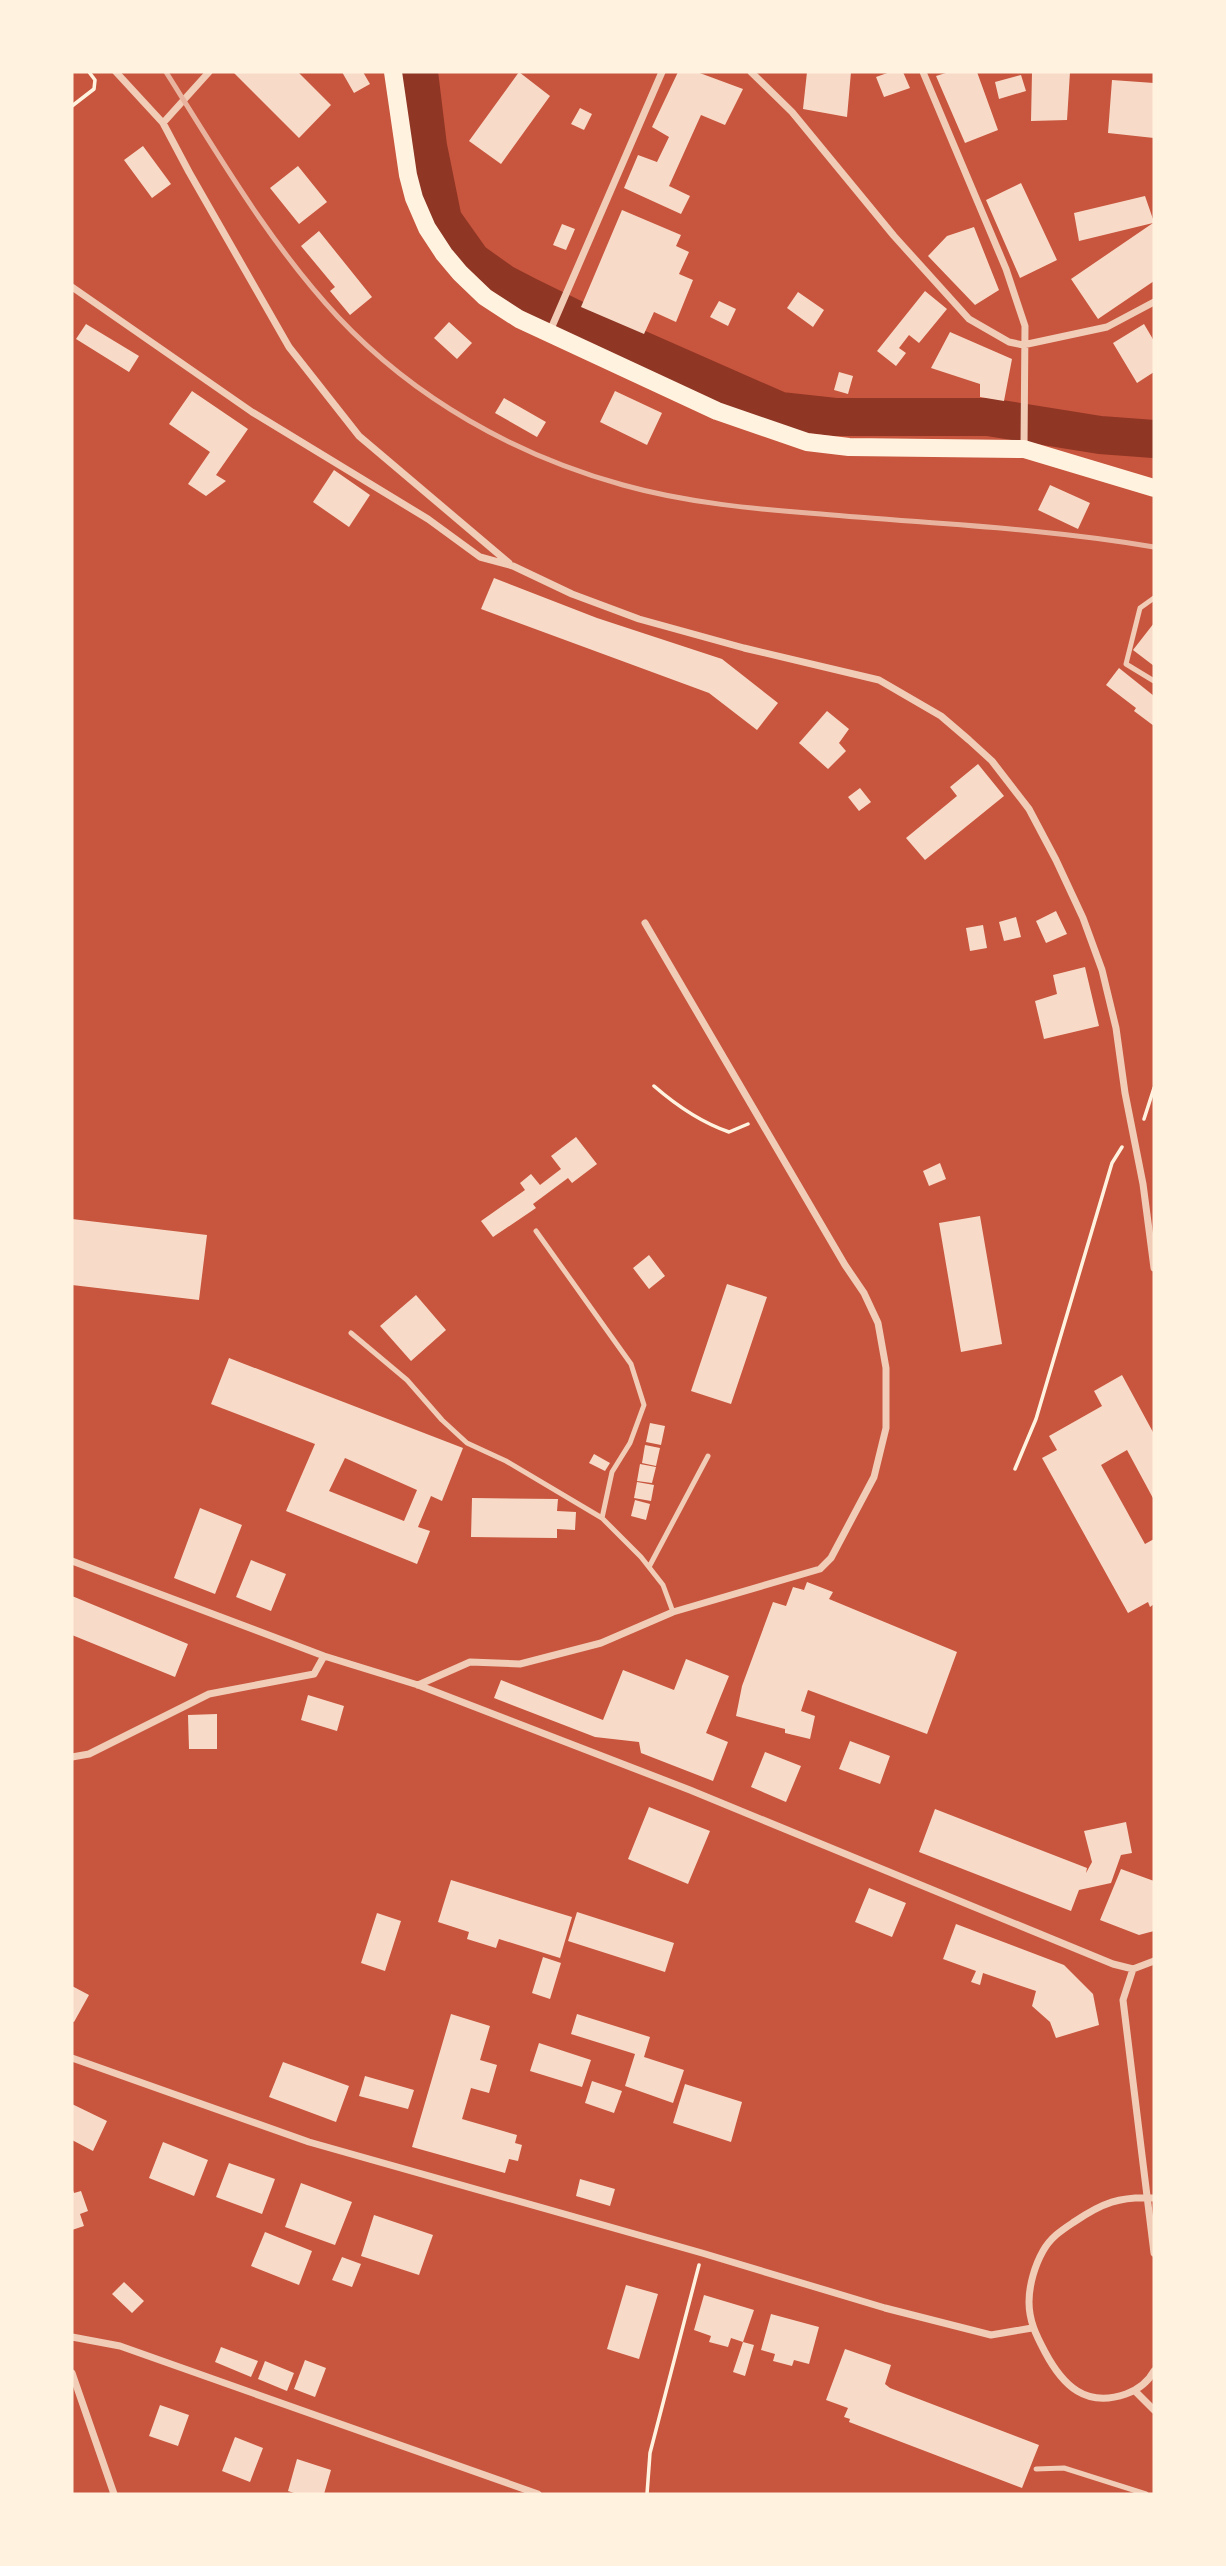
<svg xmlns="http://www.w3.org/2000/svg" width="1226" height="2566" font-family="Signika,sans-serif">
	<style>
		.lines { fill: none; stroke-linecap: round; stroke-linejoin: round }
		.river { stroke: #8f3625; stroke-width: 38 }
		.building { fill: #f7dbc8; fill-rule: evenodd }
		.path { stroke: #fff3e0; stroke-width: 3.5 }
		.service { stroke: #f1ccb7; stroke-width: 5 }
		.minor { stroke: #f1ccb7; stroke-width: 7 }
		.primary { stroke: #fff3e0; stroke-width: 18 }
		.rail { stroke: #e9b49f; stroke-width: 5 }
	</style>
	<rect width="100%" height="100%" fill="#c8553d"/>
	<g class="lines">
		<path class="river" d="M419,72L428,146L443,220L472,261L503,283L530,297L614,338L780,411L835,417H988L1100,435L1154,439"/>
	</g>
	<path class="building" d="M233,72H298L331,105L299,138Z
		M342,72H363L370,84L354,93Z
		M519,72L550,96L501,164L469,141Z
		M678,72H697L743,89L725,125L701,115L669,186L690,196L681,214L624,188L638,155L657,162L669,137L652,127Z
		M807,72H851L847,117L803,109Z
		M890,72H903L910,88L884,97L876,77Z
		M949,72H977L998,130L965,143L936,76Z
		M1032,72H1070L1067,120L1031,121Z
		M1021,75L1026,91L999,99L995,82Z
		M1112,80L1154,83V138L1108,133Z
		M580,108L592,114L584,130L571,124Z
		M143,146L171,184L152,198L124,160Z
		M298,166L327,202L299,224L270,188Z
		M1021,183L1057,260L1020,278L986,200Z
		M1145,196L1154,222V281L1098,319L1071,279L1153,223L1079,241L1074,213Z
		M622,210L681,235L676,246L689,252L679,274L693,280L676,322L654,312L644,334L581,307Z
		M562,224L575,229L566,250L553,245Z
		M974,227L999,290L975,305L928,256L947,236Z
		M319,231L372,297L350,315L330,291L335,287L301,246Z
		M925,291L947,309L919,343L909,335L899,348L906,353L896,366L877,351Z
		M798,292L824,310L813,327L787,308Z
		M719,301L736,309L728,326L710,317Z
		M449,322L472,343L457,359L434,338Z
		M86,324L139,356L129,372L76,339Z
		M1144,324L1154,341V372L1137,383L1113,343Z
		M950,332L1012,359L1004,401L980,397V384L931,368Z
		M839,372L853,376L848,394L834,390Z
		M192,391L248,429L216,475L226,481L206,496L188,484L210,452L169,424Z
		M615,391L662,413L647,445L600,422Z
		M504,398L546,422L537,437L495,413Z
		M334,470L370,495L349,527L313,502Z
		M1050,485L1090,503L1078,529L1038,510Z
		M494,578L597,618L722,659L778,703L757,730L709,693L481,609Z
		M1154,623V666L1133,650Z
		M1119,668L1154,696V726L1134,711L1136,708L1106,685Z
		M827,711L849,729L839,743L846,751L828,769L799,743Z
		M978,764L1004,796L925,860L906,838L957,796L950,787Z
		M860,788L871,802L859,811L848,797Z
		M1056,911L1067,934L1046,943L1036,921Z
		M1016,917L1021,937L1004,941L999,922Z
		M983,925L987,948L970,951L966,928Z
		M1085,967L1099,1026L1044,1039L1035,1001L1057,994L1053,975Z
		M576,1137L597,1164L572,1183L568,1178L533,1204L536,1208L493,1237L481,1221L525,1190L520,1183L531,1174L540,1185L561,1169L551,1156Z
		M940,1163L946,1179L929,1186L923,1171Z
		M980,1216L1002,1344L961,1352L939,1223Z
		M72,1219L207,1235L199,1300L72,1285Z
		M649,1255L665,1276L649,1289L633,1268Z
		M727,1284L767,1297L731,1404L691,1391Z
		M416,1295L446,1330L411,1361L380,1326Z
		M229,1358L463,1448L442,1501L431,1496L418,1527L430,1531L417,1564L286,1511L315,1444L211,1404ZM345,1458L417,1490L404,1521L329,1491Z
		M1122,1375L1154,1434V1500L1127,1450L1101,1465L1145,1544L1154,1539V1604L1150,1607L1148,1602L1128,1613L1042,1458L1057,1450L1049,1436L1102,1406L1094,1391Z
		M650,1423L665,1426L661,1445L646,1442Z
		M645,1445L660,1448L656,1466L642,1463Z
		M594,1454L610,1463L605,1471L589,1463Z
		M640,1464L656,1467L652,1483L637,1481Z
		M637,1482L654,1485L651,1501L634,1498Z
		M472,1498L558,1499L557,1511L576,1512L575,1530L557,1529V1538L471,1537Z
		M635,1500L650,1504L646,1520L631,1516Z
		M200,1508L242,1525L215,1594L174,1578Z
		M251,1560L286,1574L271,1611L236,1597Z
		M807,1582L833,1592L829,1599L957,1652L927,1734L808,1690L801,1711L815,1716L810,1739L785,1733V1729L736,1716L742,1686L773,1602L786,1606L793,1587L804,1590Z
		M72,1596L188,1644L175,1677L72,1635Z
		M686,1659L729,1676L706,1733L728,1742L713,1781L641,1753L639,1742L595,1737L494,1698L501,1680L603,1720L623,1670L674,1690Z
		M308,1695L344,1706L337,1731L301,1720Z
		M217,1714V1749H189L188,1715Z
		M850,1741L890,1756L880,1784L839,1769Z
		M765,1752L801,1766L786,1802L751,1787Z
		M649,1807L710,1831L688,1884L628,1859Z
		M935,1809L1087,1868L1086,1873L1092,1862L1084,1831L1126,1822L1132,1853L1121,1855L1111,1883L1079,1890L1071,1911L919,1852Z
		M1121,1869L1154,1881V1931L1139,1935L1100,1920Z
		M451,1880L572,1917L560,1958L499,1939L496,1948L467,1939L469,1932L438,1922Z
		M869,1888L906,1903L892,1937L855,1922Z
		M577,1912L674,1943L665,1972L568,1941Z
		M377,1913L401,1921L385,1971L361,1963Z
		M956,1924L1064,1965L1093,1994L1099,2025L1056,2038L1050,2022L1032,2006L1036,1991L983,1973L980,1985L971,1982L976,1971L943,1959Z
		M543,1957L561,1963L550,1999L532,1993Z
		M72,1986L89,1995L74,2022L72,2021Z
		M451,2014L490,2026L480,2060L497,2065L489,2093L471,2088L462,2119L517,2135L515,2143L522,2145L518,2161L509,2159L505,2173L412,2147Z
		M577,2014L650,2037L644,2057L684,2070L673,2103L625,2086L635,2054L571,2034Z
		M539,2043L591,2060L582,2087L530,2071Z
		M283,2062L349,2086L336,2122L269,2097Z
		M365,2076L414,2090L408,2109L359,2096Z
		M592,2081L622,2091L614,2113L585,2103Z
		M685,2084L742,2102L731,2142L673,2123Z
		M72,2104L107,2121L93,2151L72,2140Z
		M163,2142L208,2160L194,2196L149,2178Z
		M229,2163L275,2179L262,2214L216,2197Z
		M580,2179L615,2189L610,2206L576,2196Z
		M301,2183L352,2202L335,2245L285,2227Z
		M72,2188L74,2193L81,2191L88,2211L80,2214L84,2226L72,2230Z
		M374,2215L433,2235L419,2275L361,2256Z
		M265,2232L312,2251L299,2285L251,2266Z
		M342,2257L361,2264L352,2287L332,2280Z
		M124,2282L144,2301L132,2313L112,2294Z
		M626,2285L658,2294L639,2359L607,2349Z
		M704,2295L754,2310L743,2342L731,2338L728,2347L709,2342L711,2336L694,2330Z
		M771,2314L819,2327L809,2364L794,2360L792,2366L773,2361L775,2354L761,2350Z
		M743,2342L754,2345L745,2376L733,2372Z
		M221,2347L258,2361L251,2377L215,2362Z
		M845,2349L891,2365L885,2384L890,2388L1039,2445L1022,2488L849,2422L850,2419L844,2417L848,2408L826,2400Z
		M305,2360L326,2368L315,2397L294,2389Z
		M265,2361L294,2373L287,2391L258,2379Z
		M160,2405L189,2415L178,2446L149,2436Z
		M235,2437L263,2448L250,2482L222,2471Z
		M297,2459L331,2470L324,2494H297L288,2491Z"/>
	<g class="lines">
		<path class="path" d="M72,106L94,89L95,80L89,72
			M654,1086C677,1106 700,1122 729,1132L748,1124
			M1144,1119L1154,1088
			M1015,1469L1036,1419L1112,1163L1122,1147
			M647,2494L650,2453L699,2265"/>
		<path class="service" d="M1154,598L1140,608L1126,664L1154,681
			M536,1231L631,1364L644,1405L630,1443L612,1472L602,1518L641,1557L663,1585L673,1612
			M351,1333L407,1380L442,1420L467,1443L506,1461L602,1518
			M649,1567L708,1456
			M1036,2469L1064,2468L1146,2494"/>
		<path class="minor" d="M116,72L163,123L189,172L289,347L359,436L509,563
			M751,72L792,112L894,236L969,319L1009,342L1023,345L1107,327L1154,302
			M923,72L1006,269L1025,326L1024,447
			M163,123L209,72
			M72,287L252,412L428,519L480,557L513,566L572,594L639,619L744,648L879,680L941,716L969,740L992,761L1029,809L1056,860L1083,918L1102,970L1116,1028L1125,1093L1143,1184L1154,1268
			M550,331L662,72
			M72,1561L324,1656L418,1685L690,1790L1113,1964L1133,1969
			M418,1685L470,1662L520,1664L601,1643L673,1612L820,1569L831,1558L874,1477L886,1428V1368L878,1323L864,1293L845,1265L645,923
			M72,1757L89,1754L209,1694L314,1674L324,1656
			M1133,1969L1123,2000L1154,2253
			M1133,1969L1154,1961
			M72,2058L309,2142L702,2253L885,2308L991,2335L1032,2328
			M1154,2198C1120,2196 1102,2203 1074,2222C1062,2230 1051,2237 1043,2251C1035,2265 1029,2285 1029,2302C1029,2321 1036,2335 1045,2352C1063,2386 1086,2408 1126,2394C1137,2390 1148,2382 1154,2371
			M72,2337L120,2346L538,2494
			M72,2373L114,2494
			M1135,2391L1154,2410"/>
		<path class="primary" d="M393,72L408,175L414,198L427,228L444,254L460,273L485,297L519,319L717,411L807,442L849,447L1024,449L1154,488"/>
		<path class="rail" d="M166,72C219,156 270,244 338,317C415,399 515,455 623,485C687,503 755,509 821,514C932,524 1045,528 1154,547"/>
	</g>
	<rect width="1226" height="2566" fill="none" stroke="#fff3e0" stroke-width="147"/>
</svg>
